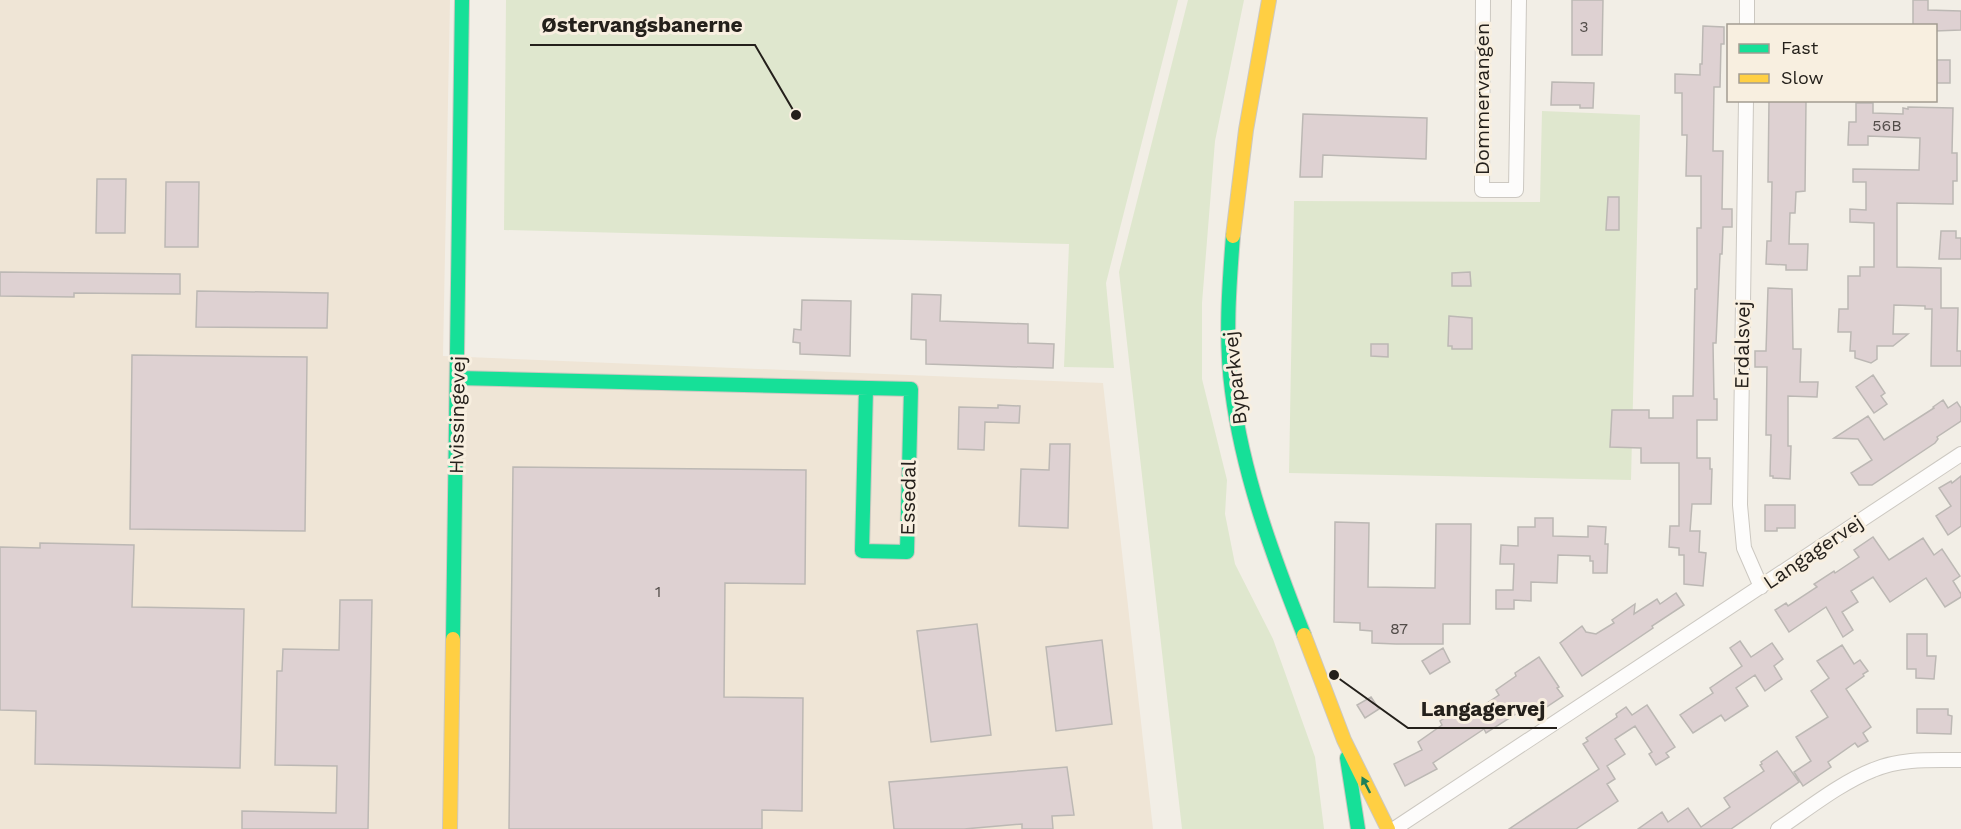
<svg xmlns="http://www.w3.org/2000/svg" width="1961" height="829" font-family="'Work Sans',sans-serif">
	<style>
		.built { fill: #efe5d6 }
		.green { fill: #dfe7ce }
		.building { fill: #ded1d2; stroke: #bcb8b4; stroke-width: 1.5 }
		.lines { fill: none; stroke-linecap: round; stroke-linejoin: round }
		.street-casing { stroke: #ccc8c1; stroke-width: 16 }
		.fast-casing { stroke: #ccc8c1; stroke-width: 16 }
		.slow-casing { stroke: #ccc8c1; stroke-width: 16 }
		.street { stroke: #fdfcfb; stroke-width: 14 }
		.fast { stroke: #16e098; stroke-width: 14 }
		.slow { stroke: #ffcf43; stroke-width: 14 }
		.oneway { fill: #1d805a }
		.labels { text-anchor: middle; stroke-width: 6; stroke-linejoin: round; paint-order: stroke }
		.number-label { font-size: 16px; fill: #524c49 }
		.street-label { font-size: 20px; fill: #24201b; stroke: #f8efe0 }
		.leader { fill: none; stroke: #24201b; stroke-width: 2 }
		.callout-dot { fill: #24201b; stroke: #f8efe0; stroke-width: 2 }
		.callout-label { font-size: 21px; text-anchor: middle; font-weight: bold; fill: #24201b; stroke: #f8efe0; stroke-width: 6; stroke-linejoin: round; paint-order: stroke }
	</style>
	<rect width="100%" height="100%" fill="#f2eee6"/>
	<path class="built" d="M0,0H450L443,356L1103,383L1153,829H0Z"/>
	<path class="green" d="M506,0H1178L1106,283L1114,368L1064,367L1069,244L504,230Z
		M1188,0H1244L1215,141L1202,303V379L1227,480L1225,514L1235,564L1273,639L1315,757L1324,829H1182L1119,272Z
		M1542,111L1640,115L1631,480L1289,473L1294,201L1540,202Z"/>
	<path class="building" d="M1572,0H1603L1602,55H1572Z
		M1913,0H1928V10L1961,11V30L1935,31V26H1913Z
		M1703,26L1724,27V44H1721L1720,87H1714L1713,151H1723L1722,209H1732V227H1723L1722,254H1720L1716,343H1713L1714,399H1717V420H1697V458H1710V469H1712L1711,504H1692L1690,531H1700L1699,552L1706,553L1703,586L1684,584V555H1679V548L1669,547L1670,526H1679V463H1641V448L1610,447L1612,410H1649V418H1673V396H1693L1695,289H1697V228H1701V176H1686L1687,135H1682V93H1675V74L1700,75V64H1702Z
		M1935,60H1950V83H1935Z
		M1552,82L1594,83L1593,108H1580V105H1551Z
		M1769,100L1806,101L1805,191L1796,192L1795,213H1790L1789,244H1808L1807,270H1786V265L1766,264L1767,241H1771L1772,182H1768Z
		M1856,103H1873V113L1903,114V108L1908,109V107L1953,108L1952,153H1957V181H1953V204L1897,203V267L1941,268V308H1958L1957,351H1961V366H1931L1932,309H1925V306L1894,305L1893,334H1908L1893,346H1877V359L1871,363L1855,358V351H1850L1851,332H1838L1839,309H1848V276H1860V267H1874V223L1850,222V209L1866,210V182H1853V169L1919,170L1920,138L1868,136V145H1848L1849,122H1856Z
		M1303,114L1427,118L1426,159L1323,155L1322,177H1300Z
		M97,179H126L125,233H96Z
		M166,182H199L198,247H165Z
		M1608,197H1619V230H1606Z
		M1941,231H1956V238H1961V259H1939Z
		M0,272L180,274V294L74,293V297L0,296Z
		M1470,272L1471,286H1452V273Z
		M1768,288L1792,289L1793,349H1801L1800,382H1818L1817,397L1788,396V446H1791L1790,479L1773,478V476H1770L1771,435H1766L1767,367H1755V351H1766Z
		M197,291L328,293L327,328L196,327Z
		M912,294L941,295L940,321L1028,324V343L1054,344L1053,368L926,364V340L911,339Z
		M802,300L851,301L850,356L800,354V343L793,342L794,329L801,330Z
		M1449,316L1472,318V349H1452V346H1448Z
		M1371,344H1388V357L1371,356Z
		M132,355L307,357L305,531L130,529Z
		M1873,375L1885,393L1881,396L1887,404L1874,413L1856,387Z
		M1943,400L1948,408L1957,402L1961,408V421L1937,437L1938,439L1935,443L1872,485H1859L1851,473L1872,460L1858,439L1834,438L1868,416L1884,440L1934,408L1933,407Z
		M998,405L1020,406L1019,423L985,422L984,450L958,449L959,407L998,408Z
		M1050,444H1070L1068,528L1019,526L1021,469L1049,470Z
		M513,467L806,470L805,584L725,583L724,697L803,698L802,811L762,810V829H509Z
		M1961,476V526L1948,535L1936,516L1951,506L1939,488L1951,481L1952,483Z
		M1765,505H1795V528H1777V531H1765Z
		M1535,518H1553V536L1588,537V526L1606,527L1605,544H1608L1607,573H1593V561H1590V556L1558,555L1557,583L1531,582V601L1514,600V609H1496V590H1513L1514,564H1500L1501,545L1518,546V527H1535Z
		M1335,522L1369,523L1368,587L1435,588L1436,524H1471L1470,624H1443V644H1396L1372,643V631L1360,630V623L1334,622Z
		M1873,537L1889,560L1923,538L1934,555L1942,549L1960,576L1953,581L1961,594V597L1945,607L1926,578L1890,602L1873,577L1851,591L1858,602L1842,612L1853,630L1843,637L1826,607L1789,632L1775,610L1786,603L1788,606L1817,587L1814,584L1834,571L1835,573L1859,557L1854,550Z
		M40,543L134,545L132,607L244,609L240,768L35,764L36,711L0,710V547L40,548Z
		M1676,593L1684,605L1652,626L1653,628L1582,676L1560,643L1582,626L1586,632L1596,634L1614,623L1612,620L1635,604L1634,614L1657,599L1660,604Z
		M340,600H372L368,829H242V811L336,813L337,766L275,765L276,722L277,671H282L283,649L339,650Z
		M977,624L991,735L931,742L917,631Z
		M1907,634H1927V656H1936L1934,679L1916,678V669H1907Z
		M1102,640L1112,724L1056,731L1046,647Z
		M1740,641L1751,657L1772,643L1783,659L1774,666L1782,679L1765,691L1755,675L1736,688L1748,706L1725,721L1721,715L1693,733L1680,715L1713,693L1710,688L1742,666L1730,648Z
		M1842,645L1854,664L1860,660L1868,671L1863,674L1864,676L1846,689L1871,727L1863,733L1868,741L1858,747L1855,743L1828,762L1831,767L1803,786L1794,772L1811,761L1796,737L1828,717L1811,691L1829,678L1817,661Z
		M1443,648L1450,662L1430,674L1422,661Z
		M1539,657L1559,687L1557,688L1563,696L1533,716L1527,707L1486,733L1484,729L1433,763L1437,769L1405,786L1394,764L1422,750L1418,742L1442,725L1440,721L1449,715L1451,718L1465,709L1469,715L1499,695L1496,690L1516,676L1515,673Z
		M1371,697L1379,709L1365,718L1357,705Z
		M1647,705L1675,747L1666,753L1669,757L1656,765L1649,754L1652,752L1635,726L1615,739L1625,754L1607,766L1615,779L1607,784L1618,801L1576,829H1509L1599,769L1583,744L1588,741L1586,738L1617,717L1616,714L1626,707L1632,715Z
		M1917,709H1948V715L1952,716L1951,734L1917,733Z
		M1777,751L1799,782L1731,829H1638L1662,812L1668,822L1688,808L1701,827L1730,807L1724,798L1764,771L1760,765L1762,764L1761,762Z
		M1067,767L1074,815L1052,816L1053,829H1022V824L964,829H894L889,782Z"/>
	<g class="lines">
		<g class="street-casing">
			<path id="street" d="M1483,0L1482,190H1516L1519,0
				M1747,26V0
				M1746,100L1740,505L1744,548L1761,587
				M1394,829L1961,454
				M1778,829C1808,809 1840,783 1873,770C1901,758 1932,760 1961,760"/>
		</g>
		<g class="fast-casing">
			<path id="fast" d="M1233,236C1229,287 1225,340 1232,391C1243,476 1273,556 1304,635
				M458,378L911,389L907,552L862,551L866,388
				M453,639L462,0
				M1347,758L1358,829"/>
		</g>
		<g class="slow-casing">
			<path id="slow" d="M1233,236L1246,130L1269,0
				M1304,635L1344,740L1388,829
				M450,829L453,639"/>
		</g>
		<use href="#street" class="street"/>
		<use href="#fast" class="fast"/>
		<use href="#slow" class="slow"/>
	</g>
	<defs><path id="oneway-solid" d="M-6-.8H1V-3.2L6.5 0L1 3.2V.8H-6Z" transform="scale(1.5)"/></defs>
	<use class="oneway" href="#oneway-solid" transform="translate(1366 785) rotate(-117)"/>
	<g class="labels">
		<g class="number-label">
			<text x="1584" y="32">3</text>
			<text x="1887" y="131">56B</text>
			<text x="658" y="597">1</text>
			<text x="1399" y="634">87</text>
		</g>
		<g class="street-label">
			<text transform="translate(1482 99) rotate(-90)" y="7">Dommervangen</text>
			<text transform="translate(1742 345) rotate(-89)" y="7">Erdalsvej</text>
			<text transform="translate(1235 378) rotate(-96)" y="7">Byparkvej</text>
			<text transform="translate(457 415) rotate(-89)" y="7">Hvissingevej</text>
			<text transform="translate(908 498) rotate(-89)" y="7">Essedal</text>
			<text transform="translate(1813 552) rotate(-34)" y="7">Langagervej</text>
		</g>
	</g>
	<path class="leader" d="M796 115L755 45H530M1334 675L1408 728H1557"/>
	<g class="callout-dot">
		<circle cx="796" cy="115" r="6"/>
		<circle cx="1334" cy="675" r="6"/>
	</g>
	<g class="callout-label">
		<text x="642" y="32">Østervangsbanerne</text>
		<text x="1483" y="716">Langagervej</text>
	</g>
	<rect x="1727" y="24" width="210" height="78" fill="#f8efe0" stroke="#a39c91" stroke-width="1.5"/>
	<rect x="1739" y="44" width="30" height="9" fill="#16e098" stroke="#a39c91" stroke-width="1.5"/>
	<text x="1781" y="54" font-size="18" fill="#24201b">Fast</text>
	<rect x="1739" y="74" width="30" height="9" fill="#ffcf43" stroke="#a39c91" stroke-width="1.5"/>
	<text x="1781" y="84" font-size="18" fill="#24201b">Slow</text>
</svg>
